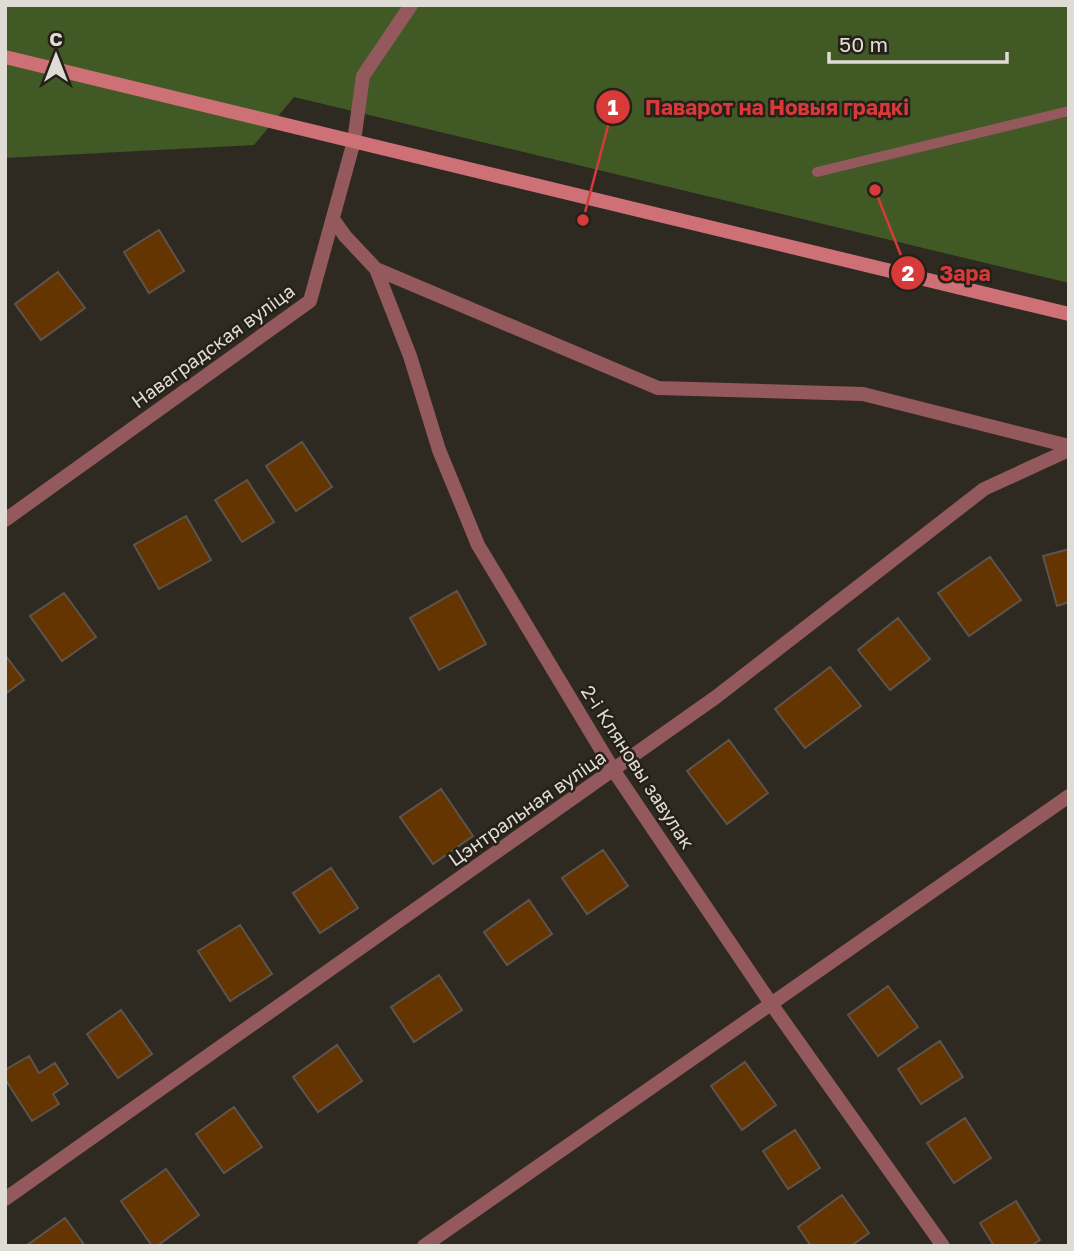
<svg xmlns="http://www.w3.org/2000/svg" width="1074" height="1251" font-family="'Golos Text',sans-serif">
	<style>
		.green { fill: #415925 }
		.building { fill: #643401; stroke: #5d544d; stroke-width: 2 }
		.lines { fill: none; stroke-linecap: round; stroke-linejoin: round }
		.lane { stroke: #94595c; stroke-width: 10 }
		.street { stroke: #94595c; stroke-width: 14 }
		.secondary { stroke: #ce7177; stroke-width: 14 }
		.labels { text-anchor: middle; stroke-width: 5; stroke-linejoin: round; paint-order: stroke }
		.street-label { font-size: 19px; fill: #dfdcd6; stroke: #252018 }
		.leader { fill: none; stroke: #d73a39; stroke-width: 2.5 }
		.callout-dot { fill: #d73a39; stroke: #252018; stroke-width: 2.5 }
		.mark-label { font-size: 21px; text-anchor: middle; font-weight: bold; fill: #fff }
		.callout-label { font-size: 21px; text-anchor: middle; font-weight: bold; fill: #d73a39; stroke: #252018; stroke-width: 5; stroke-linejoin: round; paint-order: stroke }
	</style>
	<rect width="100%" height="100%" fill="#2f2a21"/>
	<path class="green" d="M5,5H1069V283L294,97L254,145L5,158Z"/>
	<path class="building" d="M159,230L184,271L149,293L124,252Z
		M58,272L85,308L41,340L15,304Z
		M302,442L332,487L296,511L266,466Z
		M247,480L274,522L242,542L215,500Z
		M186,516L211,560L159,589L134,545Z
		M1069,549V602L1057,606L1043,556Z
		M990,557L1021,600L969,636L938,593Z
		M457,591L486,644L439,670L410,618Z
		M64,593L96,637L62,661L30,616Z
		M898,618L930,659L890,690L858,650Z
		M5,655L24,680L5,694Z
		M830,667L861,706L805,748L775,709Z
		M729,740L768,793L727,824L687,771Z
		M441,789L473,836L433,864L400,817Z
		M603,850L628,886L587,914L562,878Z
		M331,868L358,908L320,933L293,893Z
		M529,900L552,934L507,965L484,932Z
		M240,925L272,974L230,1001L198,951Z
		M439,975L462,1010L414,1042L391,1007Z
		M888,986L918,1027L878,1056L848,1015Z
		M121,1010L152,1054L118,1078L87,1034Z
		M940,1041L963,1077L921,1104L898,1069Z
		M337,1045L362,1081L318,1112L293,1077Z
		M29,1056L39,1073L55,1063L68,1084L53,1094L59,1104L32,1121L5,1079V1070Z
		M745,1062L776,1105L742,1130L711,1086Z
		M234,1107L262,1147L224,1173L196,1134Z
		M965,1118L991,1158L954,1183L927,1143Z
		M795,1130L820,1168L788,1189L763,1151Z
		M166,1169L199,1215L157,1246H152L121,1201Z
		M842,1195L869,1233L851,1246H811L798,1227Z
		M1016,1201L1040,1240L1031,1246H994L980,1223Z
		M65,1218L85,1246H26Z"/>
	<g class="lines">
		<path class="lane" d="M817,172L1069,111"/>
		<path class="street" d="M333,219L345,236L376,269L658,388L863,394L1069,446
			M376,269L410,356L439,450L478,545L614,771L772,1005L943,1246
			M5,520L310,301L354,141L363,76L411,5
			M5,1199L716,697L984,489L1069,450
			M424,1246L1069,796"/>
		<path class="secondary" d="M5,57L1069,314"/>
	</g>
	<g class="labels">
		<g class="street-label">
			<text transform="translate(213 346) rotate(-36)" y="7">Наваградская вуліца</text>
			<text transform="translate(638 767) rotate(57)" y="7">2-і Кляновы завулак</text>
			<text transform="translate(527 808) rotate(-35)" y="7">Цэнтральная вуліца</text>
		</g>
	</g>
	<path class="leader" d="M583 220L613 107M875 190L908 273"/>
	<g class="callout-dot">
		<circle cx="583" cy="220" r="7"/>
		<circle cx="875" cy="190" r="7"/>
		<circle cx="613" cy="107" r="18"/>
		<circle cx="908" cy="273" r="18"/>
	</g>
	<g class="mark-label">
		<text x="613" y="115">1</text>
		<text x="908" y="281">2</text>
	</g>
	<g class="callout-label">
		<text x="777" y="115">Паварот на Новыя градкі</text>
		<text x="965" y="281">Зара</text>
	</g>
	<rect width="1074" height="1251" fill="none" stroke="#dfdcd6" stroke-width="14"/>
	<g transform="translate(56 56)" stroke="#252018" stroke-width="5" paint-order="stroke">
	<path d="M0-5L12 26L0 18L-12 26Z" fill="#dfdcd6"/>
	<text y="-10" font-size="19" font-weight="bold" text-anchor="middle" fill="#dfdcd6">С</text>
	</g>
	<path d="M829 52v10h178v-10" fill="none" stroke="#dfdcd6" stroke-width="3.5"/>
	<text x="839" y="52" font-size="21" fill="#dfdcd6" stroke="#252018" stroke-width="5" paint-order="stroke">50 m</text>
</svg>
